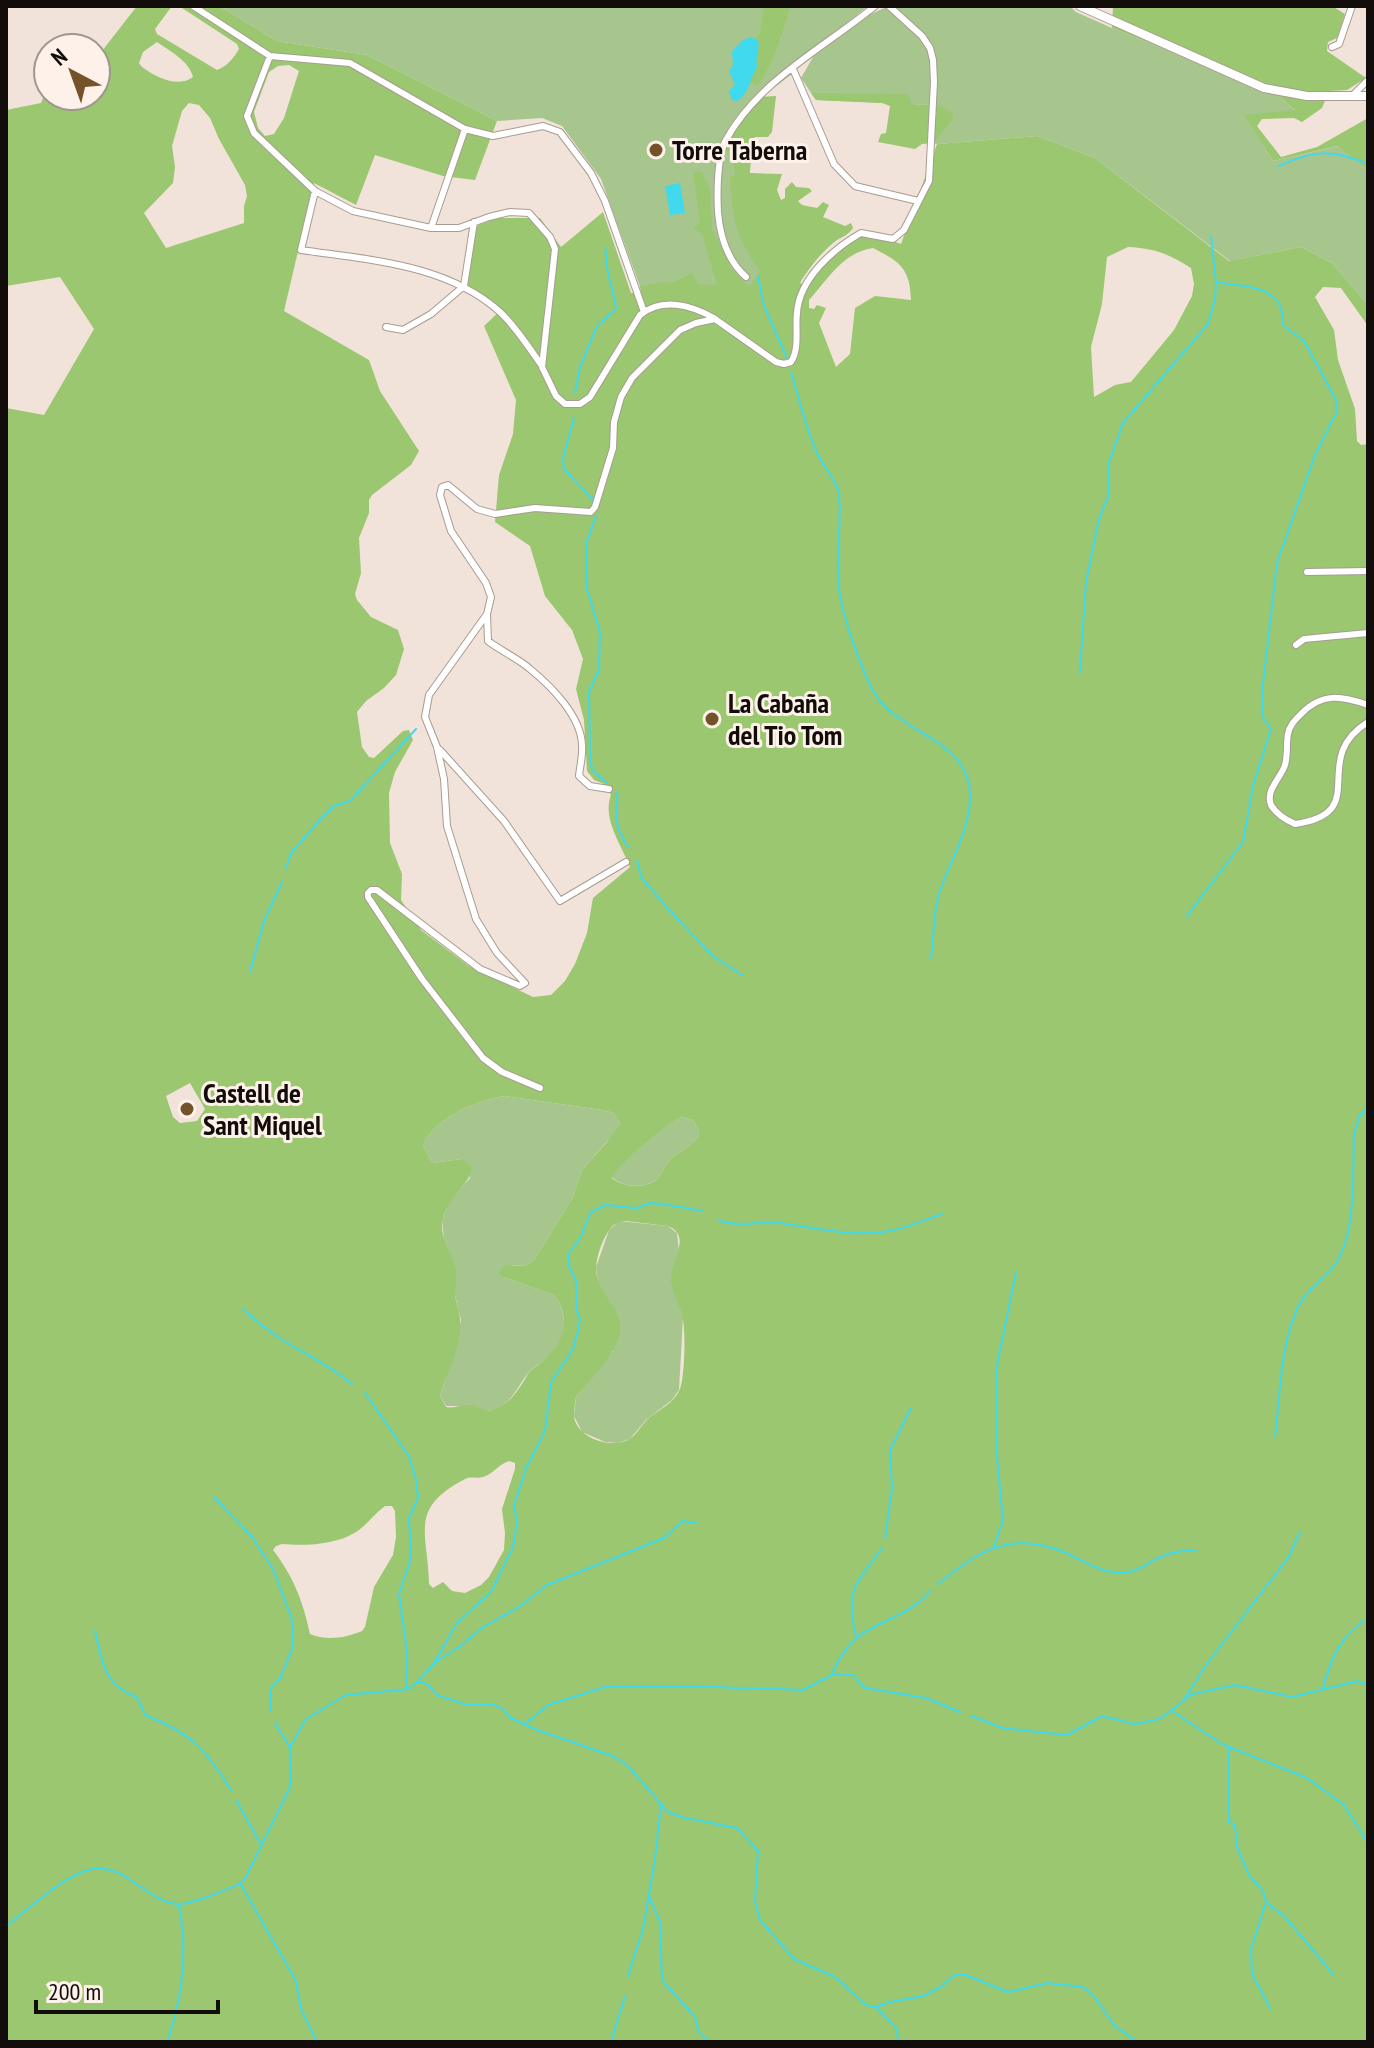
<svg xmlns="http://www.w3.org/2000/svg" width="1374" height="2048" font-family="'PT Sans Narrow',sans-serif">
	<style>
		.green { fill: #a7c68d }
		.forest { fill: #9ac76f; fill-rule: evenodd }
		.water { fill: #40d9ed }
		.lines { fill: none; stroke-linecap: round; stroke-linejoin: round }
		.stream { stroke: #40d9ed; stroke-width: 2 }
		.minor-casing { stroke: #a99b92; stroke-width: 8 }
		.secondary-casing { stroke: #a99b92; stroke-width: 10 }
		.minor { stroke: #fff; stroke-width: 6 }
		.secondary { stroke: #fff; stroke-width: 8 }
		.poi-dot { fill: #74532a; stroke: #fdf1ea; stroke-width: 3 }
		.labels { text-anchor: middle; stroke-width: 6; stroke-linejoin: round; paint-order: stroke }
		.poi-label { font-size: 28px; font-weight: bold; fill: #120d0a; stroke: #fdf1ea; text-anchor: start }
	</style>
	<rect width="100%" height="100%" fill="#f2e3da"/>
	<path class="green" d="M219,6H868L793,66L796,71L763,96L733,136L766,268L751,294L642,292L601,179L562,126L542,118L497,121L367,55L277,41Z
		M889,6H1070L1076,12L1112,28L1274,93L1296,111L1245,116L1273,161L1339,146L1368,170V305L1332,263L1301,247L1230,261L1095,158L1037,136L937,144L933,143L928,105L816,100L801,78L813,57L866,16Z
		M505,1096L602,1110L614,1113L620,1123L611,1137L582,1170L573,1197L534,1260L525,1266L512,1265L503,1277L554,1295C566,1310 568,1333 556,1349C549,1358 538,1363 531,1370C515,1387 513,1408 485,1411L475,1406H446L440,1396L456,1347L461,1320L455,1295V1266L444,1239L442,1220L449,1202L470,1178L462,1159L432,1163L423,1145C434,1118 477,1100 505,1096Z
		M682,1117L693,1120L699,1130V1136C692,1145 683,1150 674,1156C667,1162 664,1170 659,1177C649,1189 622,1188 612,1177C615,1167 671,1120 682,1117Z
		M619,1221L668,1226L677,1233L679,1251L671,1278L683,1318L679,1390L672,1400L646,1420L630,1439L618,1443L605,1442L582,1432L574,1416L576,1397L613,1351L612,1304L598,1285L596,1267L609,1230Z"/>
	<path class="forest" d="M137,6H172L155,29L157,34L217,70C226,67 234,58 239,49L237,44L179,6H219L277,41L367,55L497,121L475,180L443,176L375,155L356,205L314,183L284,311L369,360L380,391L419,451L411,465L372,495L369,500V513L359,538L361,573L355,594L357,600L371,617L398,630L404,649L396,675L384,688L366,701L357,712L362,747L369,757L374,758L403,731L409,730L413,740L395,772L389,793L390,843L402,874L401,900L421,930L469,966L533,997L551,995L565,981L575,964L587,933L593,898L630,867C621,844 602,819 611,795L604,784L594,780L587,771L584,720L576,689L583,659L572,630L545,596L530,546L495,522L499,475L513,434L516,400L484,326L502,309L466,285L474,227L497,218H540L561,247L603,212L631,293L641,292L640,286L676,281L692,273L698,284L717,285L702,234L693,228L700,222L693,172H702L710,189L712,228L731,268L749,287L760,271C734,234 733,220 730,176L735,175L732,151H726V142L758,97L776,96L772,132L768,137H755L752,141L750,173L782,174L777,190L781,200L785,198V189L792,182L796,187L809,188L812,191L798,201L802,205L817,208L823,202L829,205L823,217L845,226L851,223L853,228C848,235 844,236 837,240C823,250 808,269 800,283L807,286C821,270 841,238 864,236C876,235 889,240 901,244L937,144L1037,136L1095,158L1229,261L1301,247L1332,263L1368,305V326L1341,288L1323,287L1315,297L1334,330L1338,360L1355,409L1357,441L1361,445L1368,444V2042H6V408L44,415L94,329L60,277L6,286V110L41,103L48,87V96H96V53L102,51ZM157,42C170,51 189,61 193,77C178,88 157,78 142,67L139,63L143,52ZM289,65L299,71L284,118L274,134L265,136L258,128L254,112L269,72L278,66ZM189,103L199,105L210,118L219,139L245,185L247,196L244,206V223L166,248L144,213L173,183L175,167L172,146L182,111ZM1128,247C1154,248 1169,254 1191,268L1194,284L1192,296L1174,330L1131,382L1115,385L1094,397L1091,347L1102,304L1107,257ZM873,248C900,262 910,268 911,300L875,296L855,308L850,354L836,367L819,323L826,308L817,305L814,309L809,308V300C829,278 842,253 873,248ZM190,1083L205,1109L197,1121L180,1123L173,1117L166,1096ZM505,1096L602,1110L614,1113L620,1123L607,1142L582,1170L573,1197L534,1260L525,1266L506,1265L498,1273L503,1277L554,1295C570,1315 566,1341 547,1357C541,1363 533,1367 528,1374C520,1387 511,1404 494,1409C484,1413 480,1406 471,1405C462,1404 455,1409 446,1407L440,1396C447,1371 463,1346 460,1319C460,1311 456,1303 455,1295C455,1287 457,1279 456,1271C454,1254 441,1242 442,1224C444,1198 474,1183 471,1166L462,1159L432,1163L423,1145C434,1118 477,1100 505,1096ZM682,1117L693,1120L699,1130V1136C692,1145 683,1150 674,1156C667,1162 664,1170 659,1177C649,1189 623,1188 612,1178C615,1167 670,1121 682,1117ZM626,1221L668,1226C693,1236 670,1262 671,1280C672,1292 679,1304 682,1315C686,1329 685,1375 680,1389C674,1403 660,1409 649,1418C641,1425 637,1435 628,1440C612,1448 582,1440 575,1421C573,1414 575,1404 576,1397C589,1381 619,1351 620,1331C622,1293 579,1294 604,1239C610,1228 613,1222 626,1221ZM509,1461L515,1463V1469L502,1509L505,1533L504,1550L489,1577L481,1585L465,1593L452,1591L443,1582L433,1588L429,1584C428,1532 408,1509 465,1479C472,1476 477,1479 483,1477C493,1474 499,1464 509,1461ZM385,1506H392L395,1511L396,1537L393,1555L374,1587L365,1627L362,1631C346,1638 326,1641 310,1634C303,1601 293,1576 273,1550L276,1546L282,1544C305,1546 336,1545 356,1532C367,1525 374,1514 385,1506Z
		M764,6H790C783,31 773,67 757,86L749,80L757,67L755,57L759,45L756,39L760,34Z
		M1113,6H1332L1345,14L1337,38L1328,42L1327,51L1366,78L1347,90L1329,91L1322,108L1302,122L1294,118L1262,119L1257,126L1281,157L1317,147L1368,118V170L1338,146L1273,161L1244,115L1295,110L1274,93L1112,28Z
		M811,93L905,94L909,96L911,104L928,105L929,108L941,106L953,114V119L933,143L922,144L915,149L878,142L881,134L886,133L890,106L882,103L816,100Z"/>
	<path class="water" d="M752,37L758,40C760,50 755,57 757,67C751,77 748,96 737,101L732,100L729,92L735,84L729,71L733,65L732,51L744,39Z
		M680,183L685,213L670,215L665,186Z"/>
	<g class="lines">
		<path class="stream" d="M1279,166C1314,150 1332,149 1368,164
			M758,276L764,306L787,358
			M791,372C799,399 806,428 817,453C823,467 838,481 839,496C842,526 835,558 839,587C841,613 861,668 873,691C896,733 968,738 970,793C971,830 951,858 940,891C933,911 934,937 931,958
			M575,393L580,367L597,326L616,309C614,288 604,270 606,248
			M574,418L563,458L564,469L593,500
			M596,516L587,541L586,560L587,589L600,632L599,670L589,692L590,757L592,770L607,783
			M1080,672L1086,582L1099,519L1108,497L1109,462L1123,423L1208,324L1215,300L1216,282L1211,236
			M616,792C620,801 616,803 616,813C615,826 622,837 628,847
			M637,860L641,877L670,911L713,956L742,975
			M286,868L291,853L318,822L334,806L350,801L416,729
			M1186,917L1243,842L1253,786L1271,729L1262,716V692L1277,563L1315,455L1337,411L1336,400L1310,352L1304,341L1283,325C1286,284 1244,287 1216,282
			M250,972L264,921L282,882
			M718,1220C736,1228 759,1221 779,1223C814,1227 853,1238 889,1231C907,1228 925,1220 942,1214
			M243,1309C254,1319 266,1329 278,1337C304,1354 330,1365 353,1385
			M365,1393L409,1456L416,1480L418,1498L409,1518L411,1558L399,1594L407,1653L406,1688
			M1275,1437C1280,1396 1280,1348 1297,1309C1305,1291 1322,1281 1333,1267C1358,1235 1352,1172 1354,1134L1359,1117L1368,1106
			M214,1497L252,1537L273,1569L293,1622L292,1649L281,1677L271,1688L270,1711
			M885,1538L892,1488L890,1450L911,1408
			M994,1546L1003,1521L996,1446V1370L1016,1272
			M938,1584C975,1554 1006,1532 1056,1549C1077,1556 1097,1572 1120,1573C1137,1574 1150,1560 1165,1555C1174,1551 1186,1551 1196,1550
			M95,1630C101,1661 105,1686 137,1697L145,1715C191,1733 206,1749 231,1790
			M856,1637C845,1588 855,1586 882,1548
			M434,1663L457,1623L491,1592L513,1547L517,1523L514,1506L526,1468L545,1431L551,1382L572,1351L578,1332L580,1319L576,1309V1281L569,1266L568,1254L580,1239L590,1213L605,1205L636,1208L650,1203L663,1204L702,1211
			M832,1674C858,1613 896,1631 931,1590
			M414,1684L419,1682L427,1684L437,1695L464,1704H491L502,1708L511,1718L537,1730L613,1756L627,1765L667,1811L681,1817L737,1828L758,1851L755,1901L760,1920L794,1959L835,1977L866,2005L876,2007L890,2002L923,1996L939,1988L955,1975H966L1008,1992L1047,1983L1083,1987L1093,1995L1115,2026L1133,2039L1144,2042
			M1323,1689C1330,1659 1341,1635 1368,1618
			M1185,1698L1206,1665L1288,1558L1300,1532
			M1172,1711L1222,1744L1307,1778L1344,1805L1368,1843
			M971,1716L1003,1728L1067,1735L1102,1716L1135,1724L1160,1719L1192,1694L1236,1685L1292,1697L1357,1681L1368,1685
			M275,1723L289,1746
			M525,1724L548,1705L605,1687L689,1686L803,1690L832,1675H853L865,1688L926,1698L960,1712
			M1229,1747V1822L1235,1825L1237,1847L1249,1875L1263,1891L1266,1902L1251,1949L1252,1974L1270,2008
			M236,1800L260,1843
			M240,1883L296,1981L301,2009L317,2042
			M649,1896L660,1922L662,1980L695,2017L699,2033L709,2042
			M1266,1902L1285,1917L1333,1974
			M6,1926C29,1909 62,1877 88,1870C125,1860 148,1904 179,1904C193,1904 232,1888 244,1881L291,1785L290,1747L306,1719L346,1695L410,1689L438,1660L458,1648L483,1627L519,1607L547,1585L664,1538L683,1521L696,1523
			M628,1976L643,1929L655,1859L661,1804
			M876,2007L896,2028L899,2042
			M167,2042C183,1997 188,1952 179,1906
			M611,2042L625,1996"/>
		<g class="minor-casing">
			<path id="minor" d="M193,6L270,56L350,63L465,129L493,136L543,126L560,132L591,173L605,201L644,312
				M1332,47L1339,44L1352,6
				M270,56L247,116L254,133L315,191L353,211L431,228H459L489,217L510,212L529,213L550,237L555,249L542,367L556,396L565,404H580L590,397L640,315C662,297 691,305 714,318
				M793,69L834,164L855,186L918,201
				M1353,95L1368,80
				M315,191L301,250C369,260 447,264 500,312C517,328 529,348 542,366
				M431,228L465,129
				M746,277C727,260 720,237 718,212C717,193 717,156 726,140C758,81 825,47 875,6
				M386,327L403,330L431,314L464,286L474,222
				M1307,572L1368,571
				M487,614L488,641C501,651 519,659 530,669C551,686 581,716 582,745C583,755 580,766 579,776L590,786L609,789
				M1296,645L1304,639L1368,633
				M1368,705C1342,696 1322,692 1301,714C1295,720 1289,726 1288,734C1286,744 1288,755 1285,765C1281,778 1265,790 1271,805C1276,814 1286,820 1295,824C1374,813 1307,760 1368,722
				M440,750L504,821L560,901L626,862
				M540,1088L502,1072L483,1058L422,979L368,897V893L371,890H377L480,969L520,986L525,983L497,953L476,919L447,826L444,779L437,747L425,717L429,695L487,614L491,597L486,583L451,531L440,495L442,487L448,485L477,509L495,514L535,508L591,512L595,507L613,448L614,422L621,397L632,378L680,330L696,323L715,319L776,362L784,364L791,362C800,348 795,328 797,313C799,279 833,249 861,233L893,239L904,230L929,181L934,82L933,60L930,48L922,36L889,6"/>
		</g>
		<g class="secondary-casing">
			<path id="secondary" d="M1080,6L1264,88L1307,96H1368"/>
		</g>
		<use href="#minor" class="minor"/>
		<use href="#secondary" class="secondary"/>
	</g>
	<g class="poi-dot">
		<circle cx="656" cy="150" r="8"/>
		<circle cx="712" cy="719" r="8"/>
		<circle cx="187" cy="1109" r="8"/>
	</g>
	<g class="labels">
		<g class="poi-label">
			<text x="672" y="160">Torre Taberna</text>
			<text x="728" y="713">La Cabaña<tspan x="728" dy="32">del Tio Tom</tspan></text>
			<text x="203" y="1103">Castell de<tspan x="203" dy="32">Sant Miquel</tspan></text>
		</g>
	</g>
	<rect width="1374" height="2048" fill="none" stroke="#120d0a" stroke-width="16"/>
	<g transform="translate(72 72) rotate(319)"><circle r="38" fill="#fdf1ea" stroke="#9f9690" stroke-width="2"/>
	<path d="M0-6L14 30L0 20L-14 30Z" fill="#74532a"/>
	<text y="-12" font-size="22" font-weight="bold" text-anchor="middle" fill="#120d0a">N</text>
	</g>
	<path d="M36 2000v12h182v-12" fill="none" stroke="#120d0a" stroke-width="4"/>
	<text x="48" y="2000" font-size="24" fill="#120d0a" stroke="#fdf1ea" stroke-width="6" paint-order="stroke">200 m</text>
</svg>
